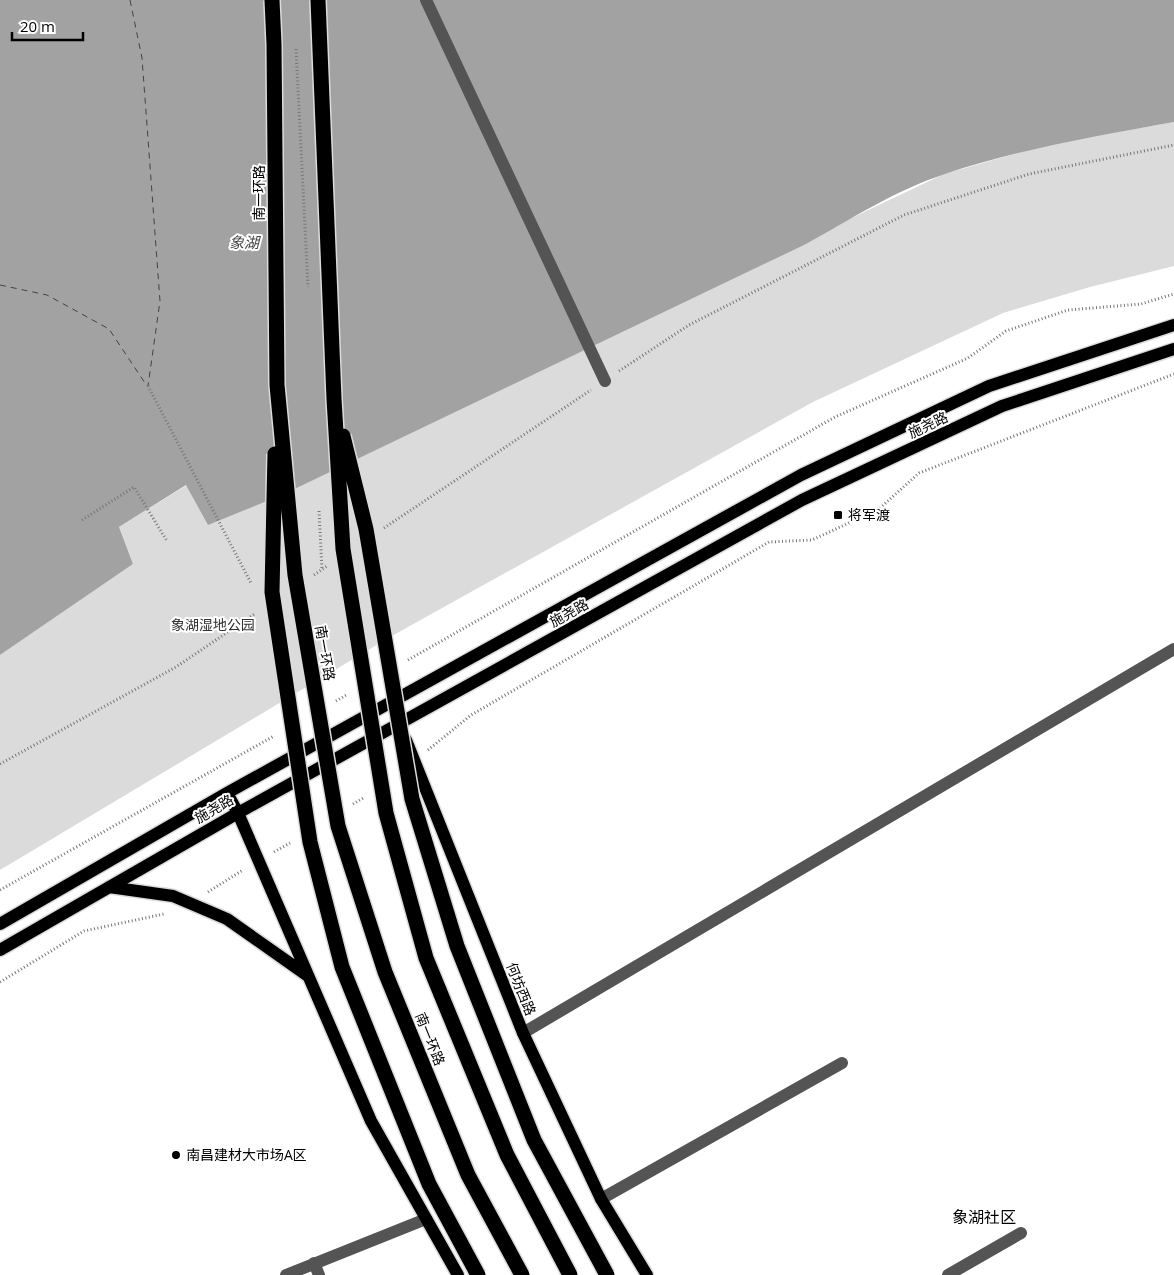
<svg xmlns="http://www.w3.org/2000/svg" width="1174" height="1275" font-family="'Open Sans','Noto Sans SC',sans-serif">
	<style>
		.green { fill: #dbdbdb }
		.water { fill: #a2a2a2 }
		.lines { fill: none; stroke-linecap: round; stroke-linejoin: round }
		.ferry { stroke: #434343; stroke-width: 1; stroke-dasharray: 6 5; stroke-linecap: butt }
		.major-casing { stroke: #dbdbdb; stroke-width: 15 }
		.path { stroke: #767676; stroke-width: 3; stroke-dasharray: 1 2.5; stroke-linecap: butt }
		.minor { stroke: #545454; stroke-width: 12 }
		.major { stroke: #000; stroke-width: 12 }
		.highway-bridge-casing { stroke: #dbdbdb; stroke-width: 18; stroke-linecap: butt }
		.highway-bridge { stroke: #000; stroke-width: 15 }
		.poi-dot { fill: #000; stroke: #fff; stroke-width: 2 }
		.labels { text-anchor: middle; stroke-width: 4; stroke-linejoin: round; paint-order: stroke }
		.street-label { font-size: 14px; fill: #000; stroke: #fff }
		.poi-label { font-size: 14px; fill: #000; stroke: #fff; text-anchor: start }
		.park-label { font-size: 14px; fill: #323232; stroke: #fff }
		.water-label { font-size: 15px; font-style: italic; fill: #434343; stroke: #fff }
		.quarter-label { font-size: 16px; fill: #000; stroke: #fff }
	</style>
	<rect width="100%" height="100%" fill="#fff"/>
	<path class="green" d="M1174,122V266L1090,287L1003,313L813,402L390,637L0,870V655L133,564L119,527L187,485L208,524L944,174L1050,144Z"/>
	<path class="water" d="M0,0H1174V122C1097,136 1019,149 945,174C896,190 851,219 806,244L284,494L208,525L186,485L119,527L133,564L0,655Z"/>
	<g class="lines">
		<path class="ferry" d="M130,0L142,58L160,301L148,386
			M0,285L47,295L109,329L147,386"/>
		<g class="major-casing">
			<path id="major" d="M406,740L523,1033L601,1199L647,1275
				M227,793L238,813L371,1121L458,1275
				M109,887L173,896L227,919L308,976
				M0,924L227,793L801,475L989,386L1174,325
				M0,950L238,813L802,500L1002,406L1174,349"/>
		</g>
		<path class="path" d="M296,49L308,287
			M619,371L689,325L904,215L1029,174L1174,145
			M148,386L251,583
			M319,511L322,569
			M82,520L134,487L167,541
			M384,528L591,390
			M314,575L327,566
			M408,660L835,417L968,358L1006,331L1068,310L1141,304L1174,294
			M336,701L348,694
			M428,750L471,715L769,542L812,540L879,509L919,473L1174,374
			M0,764L176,667L256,613
			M353,804L365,797
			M274,852L290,843
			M0,890L274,736
			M208,892L243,870
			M0,982L84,931L164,914"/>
		<path class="minor" d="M426,0L605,381
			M523,1033L1174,649
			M601,1199L842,1063
			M314,1263L319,1275
			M286,1275L426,1219
			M948,1275L1021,1233"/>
		<use href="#major" class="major"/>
		<g class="highway-bridge-casing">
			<path id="highway-bridge" d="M272,0L274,44L277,385L295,575L338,826L385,972L468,1175L522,1275
				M318,0L334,399L343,549L386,813L426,958L507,1155L570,1275
				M343,436L366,529L412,799L457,946L534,1140L607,1275
				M275,454L272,592L310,842L342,967L429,1184L478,1275"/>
		</g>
		<use href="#highway-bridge" class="highway-bridge"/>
	</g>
	<g class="poi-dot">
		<rect x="833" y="510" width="10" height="10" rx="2.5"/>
		<circle cx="176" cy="1155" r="5"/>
	</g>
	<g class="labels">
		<g class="street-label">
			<text transform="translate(259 193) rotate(-90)" y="5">南一环路</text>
			<text transform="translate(928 425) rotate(-25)" y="5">施尧路</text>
			<text transform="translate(569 613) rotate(-29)" y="5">施尧路</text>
			<text transform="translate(325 653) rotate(80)" y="5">南一环路</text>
			<text transform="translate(214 809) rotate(-30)" y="5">施尧路</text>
			<text transform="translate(521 989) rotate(68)" y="5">何坊西路</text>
			<text transform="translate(430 1039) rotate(68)" y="5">南一环路</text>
		</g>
		<g class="poi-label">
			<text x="848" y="520">将军渡</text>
			<text x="186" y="1160">南昌建材大市场A区</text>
		</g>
		<g class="park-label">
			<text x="213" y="630">象湖湿地公园</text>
		</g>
		<g class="water-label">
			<text x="244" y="248">象湖</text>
		</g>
		<g class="quarter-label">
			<text x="984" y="1223">象湖社区</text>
		</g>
	</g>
	<path d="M12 32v8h71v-8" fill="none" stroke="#000000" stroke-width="2.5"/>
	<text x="20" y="32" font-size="15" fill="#000000" stroke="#ffffff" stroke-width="4" paint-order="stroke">20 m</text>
</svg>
